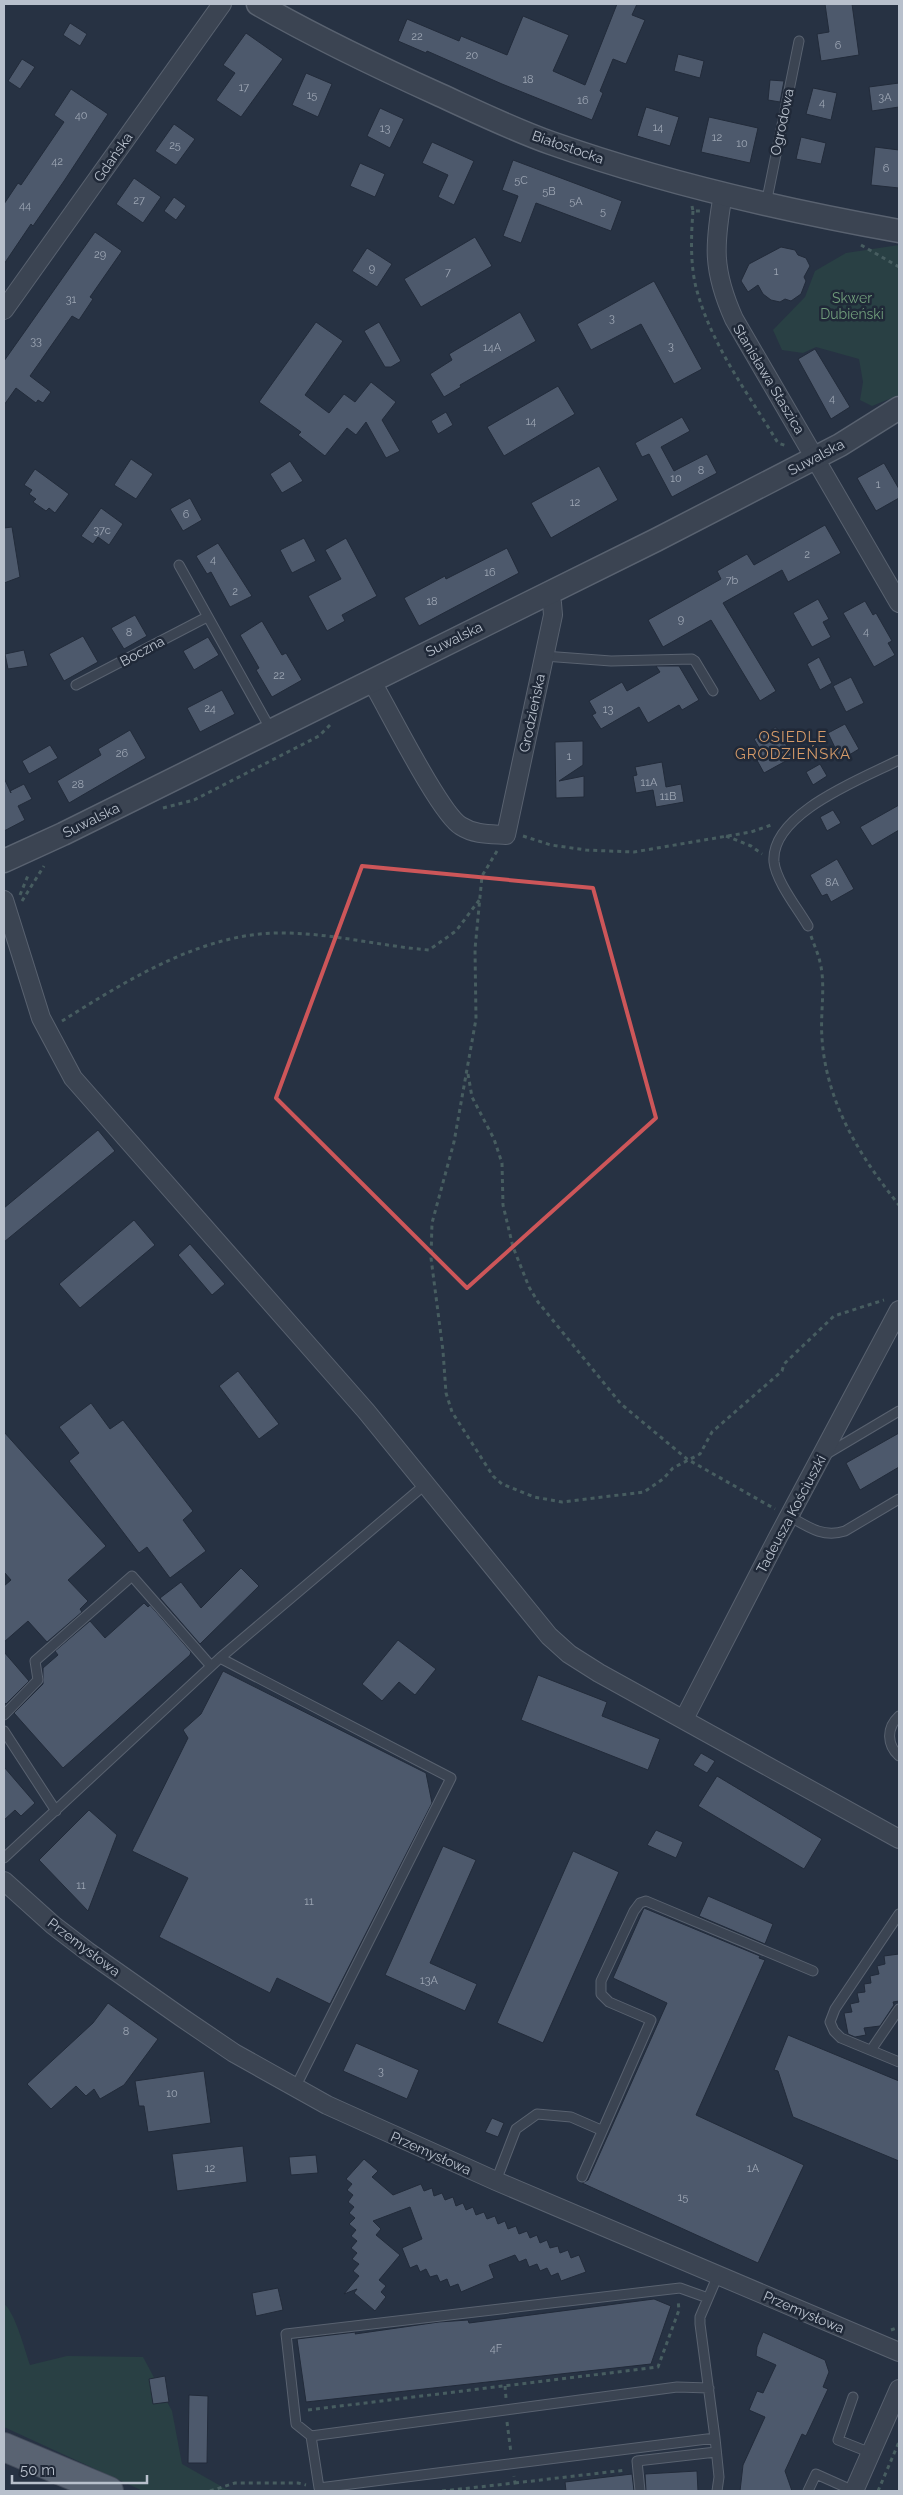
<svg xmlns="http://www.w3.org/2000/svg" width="903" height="2495" font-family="Raleway,sans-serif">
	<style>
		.green { fill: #294044 }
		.building { fill: #4d596c; stroke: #222b3a }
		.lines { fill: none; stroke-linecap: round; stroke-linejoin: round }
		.service-casing { stroke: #596270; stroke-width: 11 }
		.minor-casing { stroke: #596270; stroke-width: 20 }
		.tertiary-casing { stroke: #596270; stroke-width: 25 }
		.primary-casing { stroke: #454d5c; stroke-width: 30 }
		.path { stroke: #475d60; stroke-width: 3; stroke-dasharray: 4 4; stroke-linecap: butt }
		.service { stroke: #3b4452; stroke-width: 9 }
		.minor { stroke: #3b4452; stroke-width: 18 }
		.tertiary { stroke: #3b4452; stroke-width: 22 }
		.primary { stroke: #596372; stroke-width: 28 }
		.marked { fill: none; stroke: #cd5659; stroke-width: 4; stroke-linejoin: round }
		.labels { text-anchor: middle; stroke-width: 5; stroke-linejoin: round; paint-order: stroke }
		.number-label { font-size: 11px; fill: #9da6b4 }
		.street-label { font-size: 14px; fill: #b8c0cc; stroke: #202938 }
		.park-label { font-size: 14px; fill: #709d7b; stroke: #202938 }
		.neighbourhood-label { font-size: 15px; letter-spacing: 1px; fill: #d69b69; stroke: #202938 }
	</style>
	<rect width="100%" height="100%" fill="#273243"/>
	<path class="green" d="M899,245V395L872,406L860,400L863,382L859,359L816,347L803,353L782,350L773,330L805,297L815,271L846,253Z
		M4,2304C15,2312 25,2351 30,2365L67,2356L143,2357L172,2411L182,2464L226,2489L236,2491H143L4,2427Z"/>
	<path class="building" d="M617,4H637L632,15L645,20L626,64L613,59L600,91L603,93L592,120L502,84L427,51L426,53L398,41L407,19L459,41L461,36L507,55L523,16L569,35L553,71L585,85Z
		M825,4H852L859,55L821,61L817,34L829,32Z
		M70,23L87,34L80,46L63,35Z
		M246,33L283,59L241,117L216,100L235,73L223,65Z
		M678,54L704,61L700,78L674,71Z
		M22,59L35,67L20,89L8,81Z
		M306,73L332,84L318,117L292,105Z
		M770,80L784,81L780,102L768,100Z
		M899,83V107L872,111L869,87Z
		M813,88L837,93L831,120L806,114Z
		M71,89L108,114L64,181L33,226L31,224L4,264V204L18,183L21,185L64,122L54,115Z
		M646,107L679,117L670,146L637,136Z
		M380,108L404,119L390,148L367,136Z
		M709,117L758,128L750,163L701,152Z
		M174,124L195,139L176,165L155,151Z
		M801,137L826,143L821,164L796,159Z
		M432,142L474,161L454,205L438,197L448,175L422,163Z
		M875,147L899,150V188L871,185Z
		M513,160L622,201L611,231L536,203L521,243L503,236L518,196L502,190Z
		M360,163L385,174L375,197L350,186Z
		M134,178L161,197L143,223L116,204Z
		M174,197L186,206L176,220L164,211Z
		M95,232L122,251L90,297L93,299L79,320L72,316L30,376L51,392L43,403L38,400L36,403L16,388L4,405V361Z
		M475,237L492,266L421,307L404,279Z
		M781,247L795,250L798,255L806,258L810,266L804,277L806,281L801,294L791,301L785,299L780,302L771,300L763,294L758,285L748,292L741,281L749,264Z
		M367,248L392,264L377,287L352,271Z
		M654,281L702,369L674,384L641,324L591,350L577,324Z
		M520,312L536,341L460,385L461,387L444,397L430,374L452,360L449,354Z
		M316,322L343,341L305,395L329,413L344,394L355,402L371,382L396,402L382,420L400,451L386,458L366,422L356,435L347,428L325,456L298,435L301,432L259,402Z
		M379,322L401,361L391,367H385L364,331Z
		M815,349L850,407L831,419L798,359Z
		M558,386L575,414L504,456L487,427Z
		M446,412L453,425L438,434L431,421Z
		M682,417L690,431L661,447L674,471L707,454L717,473L672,497L649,454L642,457L635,443Z
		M131,459L153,474L136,499L114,485Z
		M290,461L303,481L282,493L270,474Z
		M884,463L899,489V498L876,511L857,478Z
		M599,466L618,500L551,538L531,503Z
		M35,469L69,494L55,513L49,508L46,511L33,502L36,499L29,494L32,490L24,485Z
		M190,498L202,520L183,531L170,509Z
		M101,508L123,524L109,545L98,537L93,544L81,536Z
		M825,525L841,553L788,582L782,570L723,603L776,691L760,701L711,620L663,647L648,620L721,579L717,571L747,554L754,565Z
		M12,527L20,577L4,583V528Z
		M304,538L316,561L292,573L280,550Z
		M346,538L377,596L342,615L345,621L327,631L308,596L341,579L325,550Z
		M218,543L252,596L230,607L211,572L207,574L196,556Z
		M507,548L519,573L419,626L404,598L445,576L446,579Z
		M818,599L829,619L823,622L831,637L812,647L793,613Z
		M865,601L873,615L876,613L892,641L888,643L895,655L874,667L843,613Z
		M135,615L147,636L124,649L111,628Z
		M262,621L282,655L286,653L302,680L272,697L256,670L259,668L240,635Z
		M83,636L98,662L64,681L49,654Z
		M208,637L219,655L194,670L183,651Z
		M24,650L28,666L8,669L5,654Z
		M819,657L832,683L820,690L807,664Z
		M656,666H679L699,700L682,710L679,705L648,723L639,707L601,729L592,715L596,713L589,701L622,682L627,691L660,672Z
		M851,677L864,703L846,712L833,686Z
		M222,690L235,714L200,732L187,708Z
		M845,724L859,749L841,760L828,733Z
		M776,727L793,757L764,773L753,753L760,749L754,739Z
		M130,730L146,758L69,803L57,781L101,755L98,749Z
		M583,741V765L559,781L584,776V797L556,798L555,742Z
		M50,745L58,758L29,774L22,761Z
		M662,762L666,787L681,784L684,802L656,807L653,790L636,793L633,776L637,775L635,767Z
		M820,764L827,776L813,785L806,772Z
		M4,778L11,793L10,791L24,784L32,799L18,806L25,820L4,831Z
		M899,805V830L872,846L860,827Z
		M833,810L841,823L827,831L820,817Z
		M837,859L854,889L831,902L827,894L822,896L810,875Z
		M98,1130L115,1151L4,1242V1208Z
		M134,1220L155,1245L80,1308L59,1284Z
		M190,1244L225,1284L212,1295L178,1255Z
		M238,1371L279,1424L259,1439L219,1386Z
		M91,1403L110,1429L123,1420L193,1511L183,1520L206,1551L170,1578L147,1547L139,1553L69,1461L79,1453L59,1427Z
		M4,1432L106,1546L68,1580L88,1601L80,1609L82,1612L47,1642L28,1621L4,1642V1586L11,1580L4,1572Z
		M899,1433V1467L860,1490L846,1463Z
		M241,1568L259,1586L200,1644L160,1598L181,1582L201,1608Z
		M144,1603L148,1607L150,1605L191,1652L190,1655L63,1768L14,1713L43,1684V1668L58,1655L55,1651L90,1621L105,1638Z
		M398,1640L436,1669L415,1695L399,1682L382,1701L362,1684Z
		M4,1652L29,1681L6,1704L4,1702Z
		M223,1671L426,1773L432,1803L330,2004L277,1978L270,1993L159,1937L188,1878L132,1851L188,1738L183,1730L201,1714Z
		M538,1675L607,1702L602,1716L660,1739L648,1770L521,1720Z
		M701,1753L715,1761L707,1773L693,1765Z
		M4,1767L35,1803L21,1816L15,1810L4,1820Z
		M717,1776L822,1839L804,1869L698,1806Z
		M89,1810L117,1835L88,1911L39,1860Z
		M656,1830L683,1842L676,1858L647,1845Z
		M443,1846L476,1860L430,1963L477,1984L465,2011L385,1975Z
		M573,1851L619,1872L543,2043L497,2023Z
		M708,1896L773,1924L765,1944L699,1916Z
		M644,1908L760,1956L759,1958L765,1960L696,2115L804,2165L758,2263L582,2183L588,2180L667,2003L613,1978Z
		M899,1954V2001L893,2002L894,2005L880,2026L864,2028L866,2035L855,2037L848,2034L844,2013L852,2012L850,2004L859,2002L857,1993L865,1992L864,1984L871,1983L870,1976L879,1974L877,1966L885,1964L884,1956Z
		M108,2003L158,2039L124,2085L100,2099L94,2089L86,2096L76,2086L51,2109L27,2084L93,2023Z
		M788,2035L899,2081V2161L793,2117L778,2071L774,2070Z
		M356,2043L419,2070L407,2099L343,2071Z
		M204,2071L211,2123L148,2132L144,2106H139L135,2081Z
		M492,2118L504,2123L498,2137L485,2132Z
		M243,2146L247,2182L177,2191L172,2154Z
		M316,2155L318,2173L291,2175L289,2157Z
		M364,2159L378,2171L372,2177L393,2195L421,2184L424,2191L432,2188L434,2196L442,2193L445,2200L453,2197L456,2206L463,2203L466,2210L473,2207L476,2215L484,2212L487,2219L495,2216L498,2224L505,2221L508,2229L516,2226L519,2234L527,2231L530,2238L537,2235L540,2243L547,2240L550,2248L558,2246L560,2253L568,2250L571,2258L579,2255L586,2272L561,2281L558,2273L551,2276L547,2268L540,2271L537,2264L529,2267L526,2259L519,2262L515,2255L489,2265L494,2278L461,2292L458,2284L450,2287L447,2279L440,2282L437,2275L430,2277L426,2269L420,2272L417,2265L410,2268L402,2248L422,2239L410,2207L373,2221L381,2229L376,2235L400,2255L379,2280L386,2286L381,2292L386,2297L375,2311L354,2293L357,2289L344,2294L359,2276L353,2271L359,2264L352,2259L357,2253L351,2248L357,2241L351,2236L356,2230L349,2224L355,2218L349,2213L354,2207L348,2202L353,2195L347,2190L352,2184L346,2179Z
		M278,2288L283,2310L256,2316L252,2293Z
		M654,2299L671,2306L651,2364L306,2402L297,2339L356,2332L355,2334L439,2322L468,2320L469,2323Z
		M763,2332L825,2360L829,2372L823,2387L828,2389L806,2436L802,2434L785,2471L792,2491H740L743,2465L765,2417L749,2410L757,2391L763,2393L776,2365L756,2356L757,2347Z
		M165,2376L169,2402L153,2404L149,2379Z
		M189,2395L208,2396L207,2463H188Z
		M697,2471L698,2491H646L645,2474Z
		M632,2474L634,2491H566L565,2482Z"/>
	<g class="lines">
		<g class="service-casing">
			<path id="service" d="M766,204L799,41
				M179,565L271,730
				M544,656L611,661L692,659L695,661L713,691
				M76,685L207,617
				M808,926C798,909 776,881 774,862C770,813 864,778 899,760
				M825,1455L899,1411
				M789,1516C808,1527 823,1538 845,1531L899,1499
				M220,1658L427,1483
				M4,1715L38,1680L35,1661L132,1576L211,1666
				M899,1716C886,1728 887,1745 899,1756
				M4,1731L56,1811
				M4,1858L220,1658L451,1778L300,2078
				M899,1914L835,2009L830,2022L834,2031L841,2038L899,2062
				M871,2050L899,2009
				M582,2177L651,2020L609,2002L601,1994V1981L634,1911L640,1903L646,1901L813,1971
				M496,2181L516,2129L537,2114L571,2117L601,2130
				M709,2388L677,2387L311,2436L319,2488L715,2438L700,2324V2317L718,2275
				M853,2397L838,2440L871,2453
				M311,2436L296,2424L286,2334L680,2288L708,2298
				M715,2438L719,2477L717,2491
				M640,2491L637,2461L716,2452
				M808,2491L816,2474L854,2491"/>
		</g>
		<g class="minor-casing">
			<path id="minor" d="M723,194C714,245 712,270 734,319L899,603
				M4,310L222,4
				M371,680C387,707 440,814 461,826C475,835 490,834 506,835L553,615L552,603L547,593
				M4,900L41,1018L73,1078L366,1411L549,1636L569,1654L599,1673L899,1839
				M684,1719L778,1537L899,1310
				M4,1881L53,1925L87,1951L181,2017L234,2053L327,2105L496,2181L899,2352
				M854,2491L899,2389"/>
		</g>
		<g class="tertiary-casing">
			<path id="tertiary" d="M258,4C317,38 378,67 440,95C477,112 514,130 551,143C664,183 782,210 899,231
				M4,861L63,834L656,540L840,445L899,408"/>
		</g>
		<g class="primary-casing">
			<path id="primary" d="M4,2447L109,2491"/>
		</g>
		<path class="path" d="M692,206L693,211H703
			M693,211C691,236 690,267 697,291C712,346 749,395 778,443L787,446
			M861,245L899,267
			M163,808L194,800L319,736L330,725
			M523,836L551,845L586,850L634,852L751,832L774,824
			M726,836L751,846L762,854
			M497,851L482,876L475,949L476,1019L454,1142L432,1223L431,1258L443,1351L446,1393L452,1412L493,1476L502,1484L534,1497L562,1502L644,1492L663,1479L673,1468L700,1454L712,1432L782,1371L784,1364L834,1316L884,1300
			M20,895L29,873
			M22,901L44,866
			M811,936C814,945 818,953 820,962C826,986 820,1013 822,1038C826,1102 860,1157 899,1205
			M62,1021C126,981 203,932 282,933C331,933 380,946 429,950L456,931L480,899
			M468,1074L472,1097L494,1139L502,1163L503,1205L513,1247L529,1287L538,1302L621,1404L687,1459L775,1509
			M891,2330L899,2327
			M505,2386L506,2398
			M308,2410L658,2367L679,2310L678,2300
			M507,2422L511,2453
			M515,2483L626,2470
			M210,2491L235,2483H298L306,2485
			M442,2491L515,2483L514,2476
			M878,2491L899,2442"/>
		<use href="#service" class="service"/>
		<use href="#minor" class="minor"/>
		<use href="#tertiary" class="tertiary"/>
		<use href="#primary" class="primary"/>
	</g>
	<path class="marked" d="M362,866L593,888L656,1118L467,1288L276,1098Z"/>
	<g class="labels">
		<g class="number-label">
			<text x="417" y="40">22</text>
			<text x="838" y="49">6</text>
			<text x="472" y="59">20</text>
			<text x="528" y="83">18</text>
			<text x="244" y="91">17</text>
			<text x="312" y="99">15</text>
			<text x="885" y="101">3A</text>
			<text x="583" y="104">16</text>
			<text x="822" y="106">4</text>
			<text x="81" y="119">40</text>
			<text x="658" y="131">14</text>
			<text x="385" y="132">13</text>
			<text x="717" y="141">12</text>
			<text x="742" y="147">10</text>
			<text x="175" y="149">25</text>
			<text x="57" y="165">42</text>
			<text x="886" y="172">6</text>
			<text x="521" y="184">5C</text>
			<text x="549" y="195">5B</text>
			<text x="139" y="204">27</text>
			<text x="576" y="205">5A</text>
			<text x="25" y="209">44</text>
			<text x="603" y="215">5</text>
			<text x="100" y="258">29</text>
			<text x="372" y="272">9</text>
			<text x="776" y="275">1</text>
			<text x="448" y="276">7</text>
			<text x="71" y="303">31</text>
			<text x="612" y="322">3</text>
			<text x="36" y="345">33</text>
			<text x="671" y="350">3</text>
			<text x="492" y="351">14A</text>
			<text x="832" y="402">4</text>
			<text x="531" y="425">14</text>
			<text x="701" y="474">8</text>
			<text x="676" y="482">10</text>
			<text x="878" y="488">1</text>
			<text x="575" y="506">12</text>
			<text x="186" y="518">6</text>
			<text x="102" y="534">37c</text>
			<text x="807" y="558">2</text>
			<text x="213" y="563">4</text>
			<text x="490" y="576">16</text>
			<text x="732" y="584">7b</text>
			<text x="235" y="595">2</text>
			<text x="432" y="605">18</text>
			<text x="681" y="623">9</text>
			<text x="866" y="635">4</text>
			<text x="129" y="636">8</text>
			<text x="279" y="679">22</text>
			<text x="210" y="712">24</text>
			<text x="608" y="713">13</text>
			<text x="122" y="757">26</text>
			<text x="569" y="760">1</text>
			<text x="649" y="786">11A</text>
			<text x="78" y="788">28</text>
			<text x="668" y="800">11B</text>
			<text x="832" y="886">8A</text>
			<text x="81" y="1889">11</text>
			<text x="309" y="1905">11</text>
			<text x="429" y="1984">13A</text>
			<text x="126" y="2035">8</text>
			<text x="381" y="2075">3</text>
			<text x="172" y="2097">10</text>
			<text x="210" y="2172">12</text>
			<text x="753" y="2172">1A</text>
			<text x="683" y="2201">15</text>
			<text x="496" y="2352">4F</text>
		</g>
		<g class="street-label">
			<text transform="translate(782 122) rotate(-78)" y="5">Ogrodowa</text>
			<text transform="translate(568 147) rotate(19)" y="5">Białostocka</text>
			<text transform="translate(113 157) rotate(-55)" y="5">Gdańska</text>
			<text transform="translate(769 379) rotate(59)" y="5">Stanisława Staszica</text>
			<text transform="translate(816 457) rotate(-28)" y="5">Suwalska</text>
			<text transform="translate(454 639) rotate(-26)" y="5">Suwalska</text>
			<text transform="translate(142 651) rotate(-28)" y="5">Boczna</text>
			<text transform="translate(532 713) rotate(-78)" y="5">Grodzieńska</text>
			<text transform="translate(91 820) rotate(-26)" y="5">Suwalska</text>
			<text transform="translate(791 1514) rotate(-62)" y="5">Tadeusza Kościuszki</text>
			<text transform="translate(84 1947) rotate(37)" y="5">Przemysłowa</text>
			<text transform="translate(431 2153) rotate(24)" y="5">Przemysłowa</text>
			<text transform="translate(804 2312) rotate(23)" y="5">Przemysłowa</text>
		</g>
		<g class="park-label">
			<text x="852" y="303">Skwer<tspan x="852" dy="16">Dubieński</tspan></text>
		</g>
		<g class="neighbourhood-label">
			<text x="793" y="742">OSIEDLE<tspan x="793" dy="17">GRODZIEŃSKA</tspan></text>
		</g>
	</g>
	<rect width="903" height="2495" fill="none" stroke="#b8c0cc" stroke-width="10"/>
	<path d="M12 2475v8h135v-8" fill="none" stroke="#b8c0cc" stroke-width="2.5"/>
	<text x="20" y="2475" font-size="15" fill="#b8c0cc" stroke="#202938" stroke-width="4" paint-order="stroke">50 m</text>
</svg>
